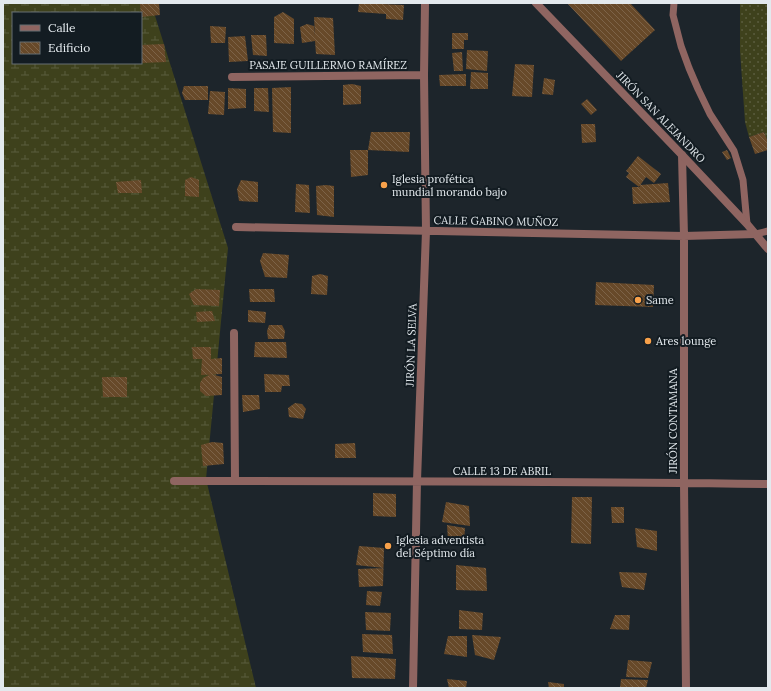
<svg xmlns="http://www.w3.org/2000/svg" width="771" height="691" font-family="Lora,serif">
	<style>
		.grass { fill: url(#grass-dots) }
		.wetland { fill: url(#wetland-marsh); fill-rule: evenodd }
		.building { fill: url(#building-back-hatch) }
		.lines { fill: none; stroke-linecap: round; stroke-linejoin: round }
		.service { stroke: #8f6561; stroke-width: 7 }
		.minor { stroke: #8f6561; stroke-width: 8 }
		.tertiary { stroke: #8f6561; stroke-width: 8 }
		.poi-dot { fill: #f8a14a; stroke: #131c22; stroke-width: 1.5 }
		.labels { text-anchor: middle; stroke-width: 4; stroke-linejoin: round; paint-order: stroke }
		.street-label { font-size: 11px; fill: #e3e9ed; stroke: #131c22 }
		.poi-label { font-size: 11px; fill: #e3e9ed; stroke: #131c22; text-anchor: start }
	</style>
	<defs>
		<pattern id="grass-dots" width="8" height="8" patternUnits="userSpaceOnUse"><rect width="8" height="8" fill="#3e411c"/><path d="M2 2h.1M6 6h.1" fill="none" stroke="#5a5c3d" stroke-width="1.8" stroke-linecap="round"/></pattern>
		<pattern id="wetland-marsh" width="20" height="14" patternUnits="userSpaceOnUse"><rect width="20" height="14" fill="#3e411c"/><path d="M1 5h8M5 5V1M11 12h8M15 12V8" fill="none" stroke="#5a5c3d"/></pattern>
		<pattern id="building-back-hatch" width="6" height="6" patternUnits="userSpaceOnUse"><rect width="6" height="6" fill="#674929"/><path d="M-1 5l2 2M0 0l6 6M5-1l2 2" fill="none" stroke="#7d6348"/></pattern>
	</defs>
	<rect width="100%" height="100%" fill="#1d252b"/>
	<path class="grass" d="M740,3H768V142L764,132L749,137L745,122L740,51Z"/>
	<path class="wetland" d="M3,3H151L228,248L206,479L256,688H3ZM13,13H141V63H13Z"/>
	<path class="building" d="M140,3H159L160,15L141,17Z
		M359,3L404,5L403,20L386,19V14L358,12Z
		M567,3H630L655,30L621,61Z
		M283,12L294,19V44L274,43V17Z
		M314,17L333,18L335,55L316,54L315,41L302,43L300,27L307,24L314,26L315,36Z
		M210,26L226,27L225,43H211Z
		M452,33H468V40H464V49H452Z
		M251,35H266L267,56L253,55Z
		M245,36L248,61L229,62L228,37Z
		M164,44L166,62L141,63V45Z
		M467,50L488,51L487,71L466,69Z
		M462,52L463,71H454L452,53Z
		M515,64L534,65L532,97L512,96Z
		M471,72L488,73V89H470Z
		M466,74V86H440L439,75Z
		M544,78L555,80L553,95L542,94Z
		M352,84L361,86V104L343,105V85Z
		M184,86H208V100H185L182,93Z
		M291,87V133L273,132L272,88Z
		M228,88L246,89V108L228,109Z
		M254,88H268L269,112L254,111Z
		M210,91L225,92L224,115L208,114Z
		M587,99L597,110L591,115L581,104Z
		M581,124H595L596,142L582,143Z
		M371,132H410L409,152L368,150Z
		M764,132L768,142V150L755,154L749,137Z
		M350,150H368V175L351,177Z
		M727,150L731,158L727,160L722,152Z
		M638,156L661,174L654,183L646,177L639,187L626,177L629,173L626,171Z
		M191,177L199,180V197L185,196V180Z
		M141,180L142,193H118L116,182Z
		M241,180L258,182V202L239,201L237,189Z
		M668,183L670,202L633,204L632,187H640V185Z
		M296,184L309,185L310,213L295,212Z
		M326,185L334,186V217L317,215L316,186Z
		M263,253L289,255L287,278L265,277L260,261Z
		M320,274L328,276L327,295L311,294L312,276Z
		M596,282L654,285L653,307L595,305Z
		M196,289L220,290L219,306L194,305L189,294Z
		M249,289H274L275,302H250Z
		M248,310L266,312L265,323L248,322Z
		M212,311L215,321L197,322L196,312Z
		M269,325H282L285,331L284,339H268L267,331Z
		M255,342H286L287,358L254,357Z
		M192,347H211V359L222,358V374L201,375L202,359H193Z
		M211,374L222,377V395L206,396L200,391V383L203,378Z
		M264,374L289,375L290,386H282L281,392H265Z
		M102,377H127V397H103Z
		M242,395H259L260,409L243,412Z
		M295,403L302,404L306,409L303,419L289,417L288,408Z
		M212,442L223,443L224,464L203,466L201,445Z
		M355,443L356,458H335V444Z
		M373,493L396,494V517L373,516Z
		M572,497H592L591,544L571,543Z
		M446,502L469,506L470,526L442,522Z
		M611,507H624V523H612Z
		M447,525L465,528L464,542L448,540Z
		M635,528L657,531V551L637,547Z
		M359,546L384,548L383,586L359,587L358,569L384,568L356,565Z
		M456,565L486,568L487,591L456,590Z
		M619,572L647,573L644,590L622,587Z
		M367,591L382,592L380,606L366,605Z
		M459,610L483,613L482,630L459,629Z
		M365,612L391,613L390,631L366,630Z
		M615,615H630L629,630L610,629Z
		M362,634L392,635L393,654L363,652Z
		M472,635L501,637L494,660L475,655Z
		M448,636H467V657L444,654Z
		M351,656L396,659L395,679L352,678Z
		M628,660L652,662L648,678L626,677Z
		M447,679L467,681L466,688H449Z
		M621,679L648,680L646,688H620Z
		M548,682L564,684V688H549Z"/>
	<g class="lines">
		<path class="service" d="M674,3L673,15L681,46L689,68L698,89L710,114L734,151L743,180L747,224
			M756,234L768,231"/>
		<path class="minor" d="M232,77L424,75
			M682,155L684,236V483L686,688
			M236,227L684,236L756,234
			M234,333L235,481
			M174,481C372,481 570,481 768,484
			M413,688L417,481L426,231L424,75L425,3"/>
		<path class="tertiary" d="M536,3L682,155L747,224L768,249"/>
	</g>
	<g class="poi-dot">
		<circle cx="384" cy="185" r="4"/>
		<circle cx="638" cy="300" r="4"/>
		<circle cx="648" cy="341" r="4"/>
		<circle cx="388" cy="546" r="4"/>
	</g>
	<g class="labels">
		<g class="street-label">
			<text x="328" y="69">PASAJE GUILLERMO RAMÍREZ</text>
			<text transform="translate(661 117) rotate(46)" y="4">JIRÓN SAN ALEJANDRO</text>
			<text transform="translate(496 221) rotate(1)" y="4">CALLE GABINO MUÑOZ</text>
			<text transform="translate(411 345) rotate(-88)" y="4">JIRÓN LA SELVA</text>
			<text transform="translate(673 421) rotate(-90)" y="4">JIRÓN CONTAMANA</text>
			<text x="502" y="475">CALLE 13 DE ABRIL</text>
		</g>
		<g class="poi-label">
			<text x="392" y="183">Iglesia profética<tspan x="392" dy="13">mundial morando bajo</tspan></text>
			<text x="646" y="304">Same</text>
			<text x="656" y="345">Ares lounge</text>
			<text x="396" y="544">Iglesia adventista<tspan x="396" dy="13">del Séptimo día</tspan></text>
		</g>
	</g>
	<rect width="771" height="691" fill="none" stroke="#e3e9ed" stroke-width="8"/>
	<rect x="12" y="12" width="130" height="52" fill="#131c22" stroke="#666e73"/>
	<rect x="20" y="25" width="20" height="6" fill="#8f6561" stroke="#666e73"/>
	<text x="48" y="32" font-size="12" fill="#e3e9ed">Calle</text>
	<rect x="20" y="42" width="20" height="12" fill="url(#building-back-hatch)" stroke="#666e73"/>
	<text x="48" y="52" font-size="12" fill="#e3e9ed">Edificio</text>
</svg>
